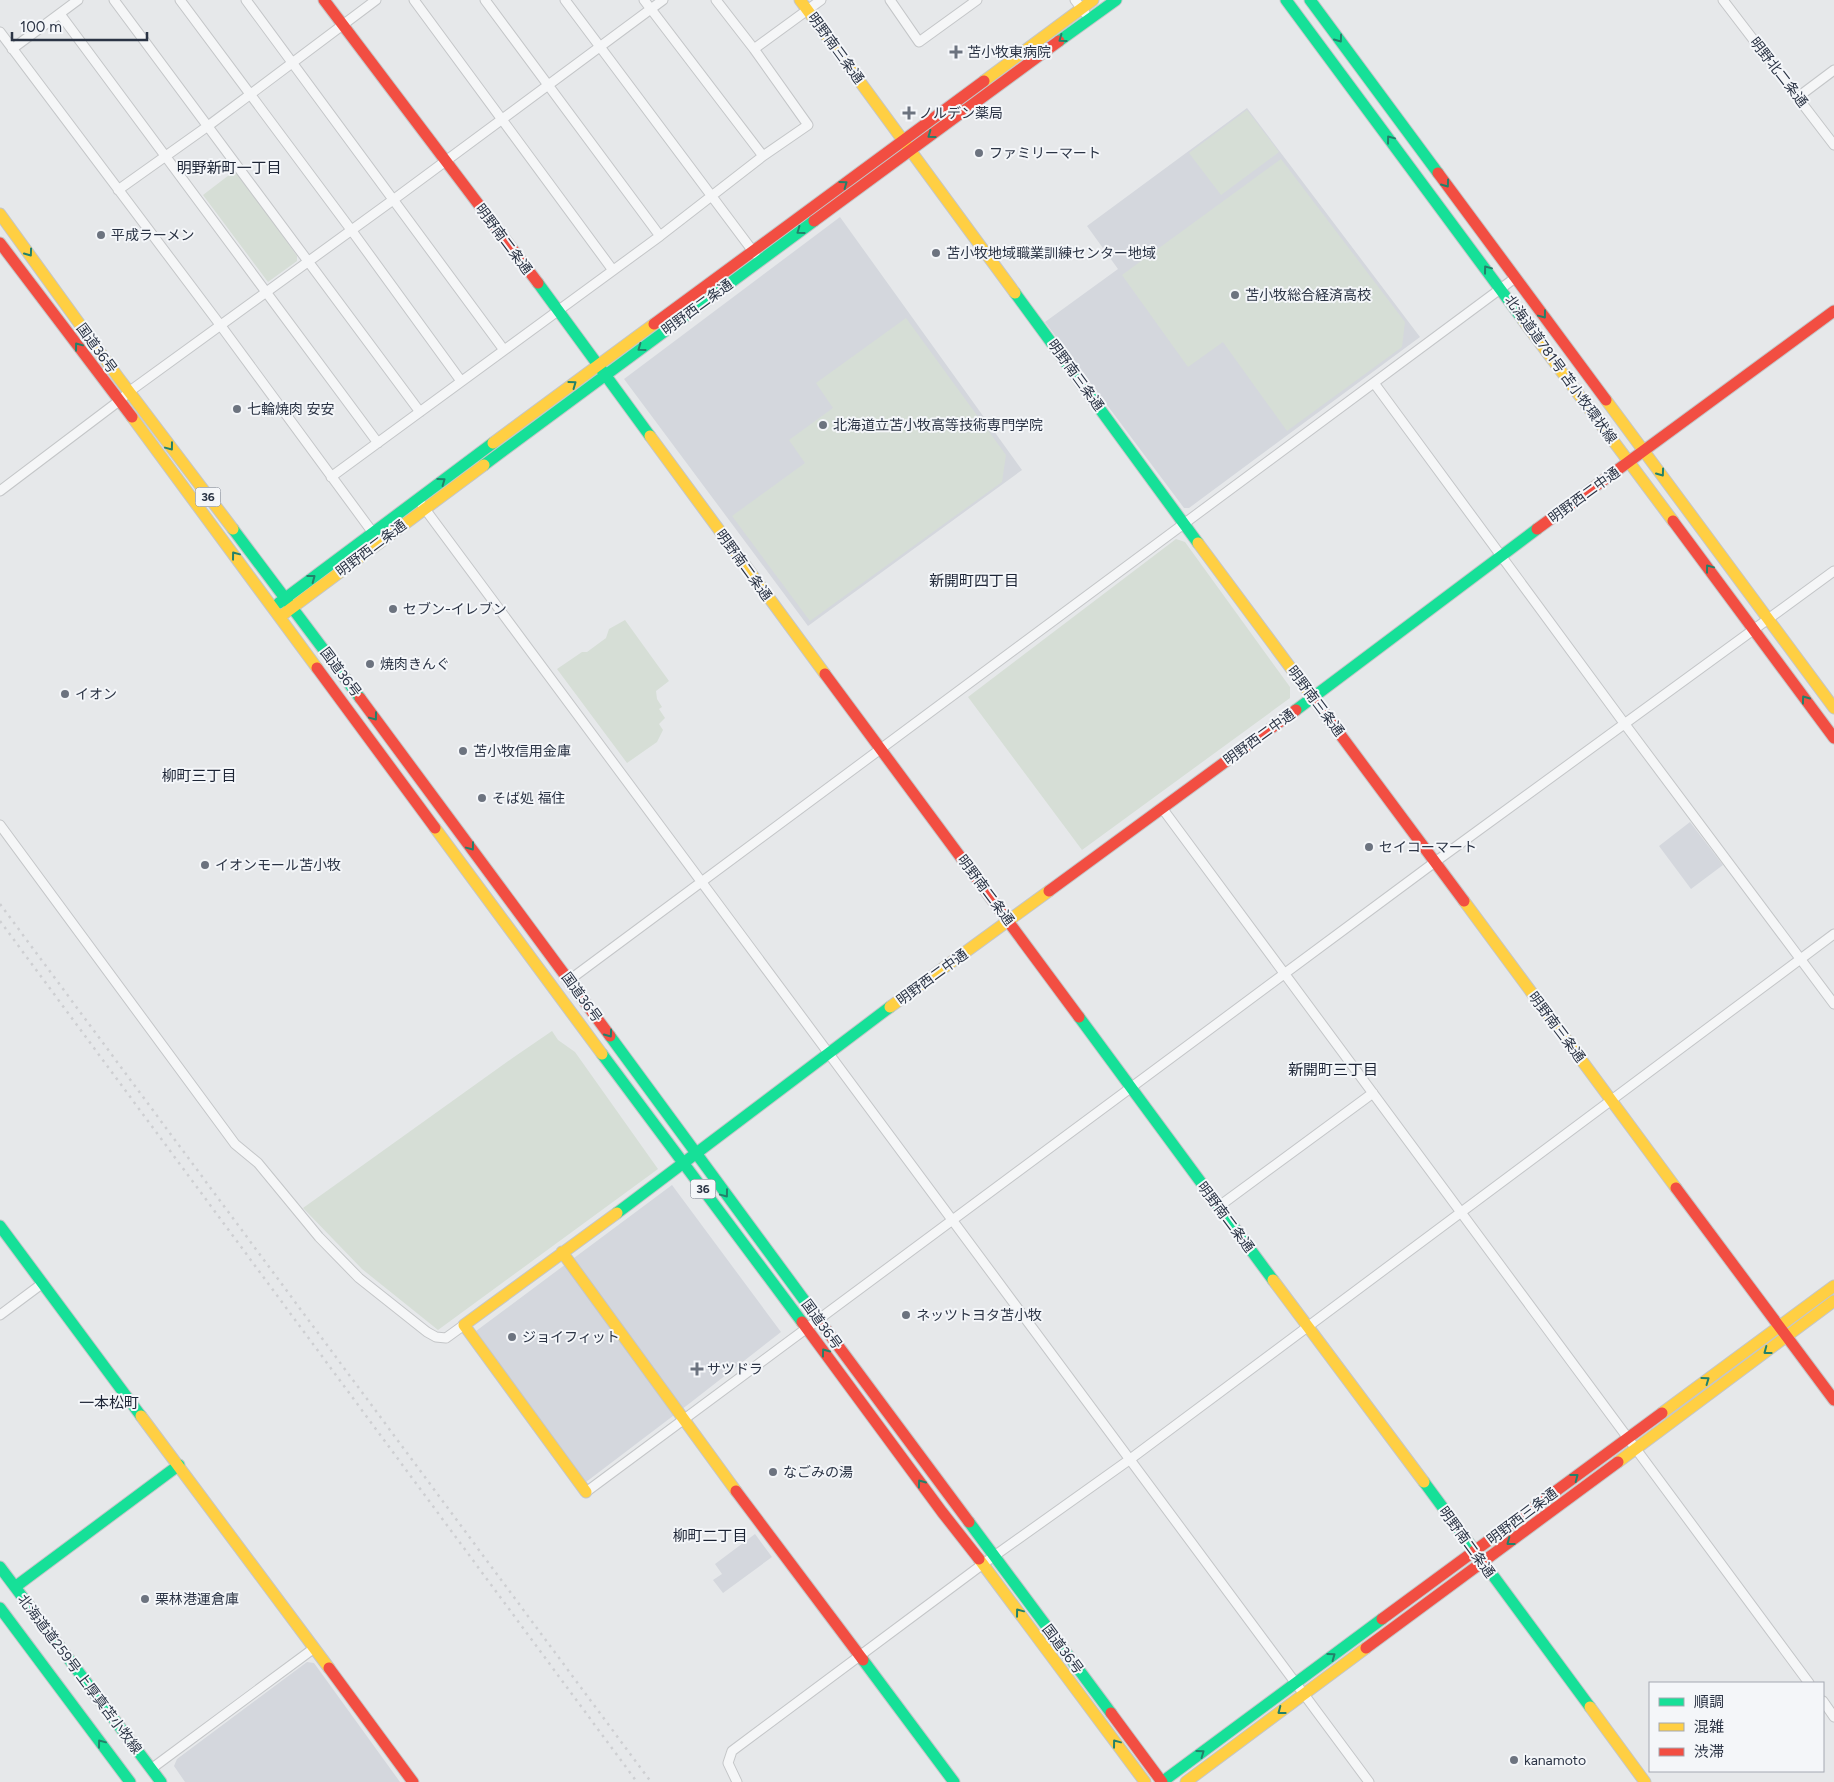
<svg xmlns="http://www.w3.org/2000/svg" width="1834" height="1782" font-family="Figtree,'Noto Sans JP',sans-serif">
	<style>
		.built { fill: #d4d7dd }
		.green { fill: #d6ded6 }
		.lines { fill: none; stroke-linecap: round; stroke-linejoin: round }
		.street-casing { stroke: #c4c6c8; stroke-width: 11 }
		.fast-casing { stroke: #c4c6c8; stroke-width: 13 }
		.slow-casing { stroke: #c4c6c8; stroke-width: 13 }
		.jam-casing { stroke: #c4c6c8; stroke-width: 13 }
		.street { stroke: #f5f6f7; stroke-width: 9 }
		.fast { stroke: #16e098; stroke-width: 11 }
		.slow { stroke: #ffcf43; stroke-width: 11 }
		.jam { stroke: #f24e42; stroke-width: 11 }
		.rail { stroke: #cecfd2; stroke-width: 2.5; stroke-dasharray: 2.5 5; stroke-linecap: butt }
		.oneway { stroke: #22816a }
		.poi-dot { fill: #6c737f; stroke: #f4f6f9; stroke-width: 2 }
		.labels { text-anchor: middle; stroke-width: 4; stroke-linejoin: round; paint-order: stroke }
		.shield { fill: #f4f6f9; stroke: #676e7b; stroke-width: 1 }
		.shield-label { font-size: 12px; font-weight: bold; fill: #2b3445 }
		.street-label { font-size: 14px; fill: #2b3445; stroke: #f4f6f9 }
		.poi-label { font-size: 14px; fill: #2b3445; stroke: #f4f6f9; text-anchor: start }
		.neighbourhood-label { font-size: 15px; fill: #1d2536; stroke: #f4f6f9 }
	</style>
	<rect width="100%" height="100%" fill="#e6e8ea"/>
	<path class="built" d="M1247,108L1420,337L1189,508H1184L1045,322L1118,269L1087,226Z
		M840,217L1022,470L808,626L624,379Z
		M1690,822L1723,865L1691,889L1659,846Z
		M672,1185L781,1332L690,1403L586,1482L476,1331Z
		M755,1534L772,1557L723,1593L713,1580L722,1574L715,1564Z
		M307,1662L314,1663L400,1782H185L174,1766L177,1759Z"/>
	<path class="green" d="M1247,110L1279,152L1221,195L1189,153Z
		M1281,159L1405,322L1402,347L1287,431L1223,342L1188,367L1122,275Z
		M233,172H238L297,256V261L268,282L203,195Z
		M906,318L1006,455L1002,482L810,621L732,516L805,463L789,440L833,408L816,383Z
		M1176,539L1185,542L1290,687V698L1082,850L968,697Z
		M625,620L669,681L656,691L657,699L662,707L659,709L665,718L659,724L663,730L657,742L627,763L557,669L582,652H587L606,638L609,629Z
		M552,1031L558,1040L575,1052L658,1169L438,1330L362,1269L303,1208L514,1057Z"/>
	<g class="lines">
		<g class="street-casing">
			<path id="street" d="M114,0L420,412
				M180,0L352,231L461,381
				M246,0L504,350
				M414,0L612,269
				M485,0L660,236
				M565,0L755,254
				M644,0L763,156
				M890,0L919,42L977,0
				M1075,0L1085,13
				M1723,0L1834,145
				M60,14L378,443
				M0,32L221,326L376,537
				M12,49L78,0
				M754,49L821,0
				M1798,97L1834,70
				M118,190L208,126L376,0
				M1374,383L1624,723L1834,1004
				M331,477L660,236L763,156L808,125L754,49L716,0
				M0,491L119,401L130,391L393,200L663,0
				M422,505L1369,1782
				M1162,808L1809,1683
				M0,825L235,1144L258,1163L319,1237L359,1278L427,1332L436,1337L446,1338L464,1325
				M568,981L1515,278
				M1218,1207L1373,1093
				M0,1315L43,1283
				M586,1492L1435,862L1834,571
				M1823,1701L1834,1717
				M151,1769L313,1649
				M737,1782L728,1763L732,1751L983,1564L1129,1460L1834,934"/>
		</g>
		<g class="fast-casing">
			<path id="fast" d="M1286,0L1523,320
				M1310,0L1438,173
				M1059,41L1116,0
				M538,283L650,436
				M1015,293L1198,543
				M484,465L814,221
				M233,529L360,698
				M279,603L493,443
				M1296,710L1537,529
				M1079,1017L1273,1280
				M610,1036L810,1308
				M602,1054L802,1322
				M617,1213L890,1007
				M0,1226L141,1416
				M1424,1482L1590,1707
				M969,1522L1111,1713
				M0,1567L161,1782
				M15,1587L179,1465
				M0,1608L130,1782
				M863,1660L954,1782
				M1162,1782L1382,1619"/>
		</g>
		<g class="slow-casing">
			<path id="slow" d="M800,0L1015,293
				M984,81L1093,0
				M0,214L118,377L233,529
				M1523,320L1673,521
				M1606,400L1834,708
				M132,417L317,668
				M650,436L825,674
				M493,443L654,324
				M1198,543L1316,702
				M285,613L484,465
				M435,828L602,1054
				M1464,901L1676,1188
				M890,1007L1049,891
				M562,1252L736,1491
				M1273,1280L1424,1482
				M1662,1413L1834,1286
				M141,1416L329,1668
				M1618,1462L1834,1301
				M586,1492L464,1325L617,1213
				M979,1559L1145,1782
				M1590,1707L1645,1782
				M1186,1782L1366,1648"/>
		</g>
		<g class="jam-casing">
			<path id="jam" d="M324,0L538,283
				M1438,173L1606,400
				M814,221L1059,41
				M0,243L132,417
				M654,324L984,81
				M1673,521L1834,738
				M1537,529L1834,311
				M317,668L435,828
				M825,674L1079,1017
				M360,698L610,1036
				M1316,702L1464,901
				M1049,891L1296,710
				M1676,1188L1834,1400
				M810,1308L969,1522
				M802,1322L942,1512L979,1559
				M736,1491L863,1660
				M1382,1619L1662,1413
				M1366,1648L1618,1462
				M329,1668L413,1782
				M1111,1713L1162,1782"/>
		</g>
		<use href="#street" class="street"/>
		<use href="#fast" class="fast"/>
		<use href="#slow" class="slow"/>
		<use href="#jam" class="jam"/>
		<path class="rail" d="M0,904L651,1782
			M0,921L637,1782"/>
	</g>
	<defs><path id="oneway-chevron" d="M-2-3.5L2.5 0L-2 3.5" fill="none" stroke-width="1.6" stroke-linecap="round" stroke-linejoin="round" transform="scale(1.25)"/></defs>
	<g class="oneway">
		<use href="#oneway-chevron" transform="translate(1062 39) rotate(144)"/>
		<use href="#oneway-chevron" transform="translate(1339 39) rotate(54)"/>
		<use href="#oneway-chevron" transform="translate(931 135) rotate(144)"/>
		<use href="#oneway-chevron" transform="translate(1390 139) rotate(-127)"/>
		<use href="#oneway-chevron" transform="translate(844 184) rotate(-36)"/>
		<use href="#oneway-chevron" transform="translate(1446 184) rotate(54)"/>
		<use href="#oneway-chevron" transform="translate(800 231) rotate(144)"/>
		<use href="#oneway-chevron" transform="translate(29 253) rotate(54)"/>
		<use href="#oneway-chevron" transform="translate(1487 269) rotate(-127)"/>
		<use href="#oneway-chevron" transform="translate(1543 315) rotate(53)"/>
		<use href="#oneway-chevron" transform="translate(78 346) rotate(-127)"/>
		<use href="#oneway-chevron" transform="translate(641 348) rotate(144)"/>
		<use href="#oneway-chevron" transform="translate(573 384) rotate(-36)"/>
		<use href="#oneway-chevron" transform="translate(170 447) rotate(53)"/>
		<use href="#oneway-chevron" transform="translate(1661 473) rotate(54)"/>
		<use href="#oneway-chevron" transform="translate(442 481) rotate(-36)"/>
		<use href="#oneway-chevron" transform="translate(235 555) rotate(-127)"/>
		<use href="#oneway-chevron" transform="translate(1709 568) rotate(-127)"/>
		<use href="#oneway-chevron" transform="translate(312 578) rotate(-37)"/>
		<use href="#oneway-chevron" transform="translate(1805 699) rotate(-126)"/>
		<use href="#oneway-chevron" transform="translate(374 717) rotate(53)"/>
		<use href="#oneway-chevron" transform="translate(471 847) rotate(53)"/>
		<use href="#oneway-chevron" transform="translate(609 1034) rotate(54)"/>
		<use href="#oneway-chevron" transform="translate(725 1194) rotate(53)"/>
		<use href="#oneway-chevron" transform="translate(1767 1351) rotate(143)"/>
		<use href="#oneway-chevron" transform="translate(825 1352) rotate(-126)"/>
		<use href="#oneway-chevron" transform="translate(1706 1380) rotate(-36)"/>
		<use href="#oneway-chevron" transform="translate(1575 1477) rotate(-37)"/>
		<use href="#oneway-chevron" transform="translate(921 1483) rotate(-126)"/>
		<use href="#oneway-chevron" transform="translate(1510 1542) rotate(143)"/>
		<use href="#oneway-chevron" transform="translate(1019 1612) rotate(-127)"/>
		<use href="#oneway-chevron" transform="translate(1332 1656) rotate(-36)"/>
		<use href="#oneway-chevron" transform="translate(1281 1711) rotate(143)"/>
		<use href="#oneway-chevron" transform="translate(101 1743) rotate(-127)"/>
		<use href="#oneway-chevron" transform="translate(1116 1743) rotate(-127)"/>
		<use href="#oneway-chevron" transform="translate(1201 1753) rotate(-36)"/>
	</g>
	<g class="poi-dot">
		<path d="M953.5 44.5h5v5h5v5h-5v5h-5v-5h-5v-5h5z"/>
		<path d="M906.5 105.5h5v5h5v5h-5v5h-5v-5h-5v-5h5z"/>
		<circle cx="979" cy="153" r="5"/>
		<circle cx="101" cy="235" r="5"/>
		<circle cx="936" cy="253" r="5"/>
		<circle cx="1235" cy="295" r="5"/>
		<circle cx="237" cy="409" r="5"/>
		<circle cx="823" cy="425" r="5"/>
		<circle cx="393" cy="609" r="5"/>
		<circle cx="370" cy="664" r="5"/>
		<circle cx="65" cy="694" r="5"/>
		<circle cx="463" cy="751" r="5"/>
		<circle cx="482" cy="798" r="5"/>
		<circle cx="1369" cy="847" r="5"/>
		<circle cx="205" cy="865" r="5"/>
		<circle cx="906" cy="1315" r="5"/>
		<circle cx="512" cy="1337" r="5"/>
		<path d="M694.5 1361.5h5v5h5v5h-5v5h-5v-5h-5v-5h5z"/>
		<circle cx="773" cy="1472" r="5"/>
		<circle cx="145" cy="1599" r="5"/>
		<circle cx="1514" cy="1760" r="5"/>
	</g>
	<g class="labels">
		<g class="shield">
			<rect x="195.5" y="487.5" width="25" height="19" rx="4"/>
			<rect x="690.5" y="1179.5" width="25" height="19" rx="4"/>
		</g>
		<g class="shield-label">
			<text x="208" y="501">36</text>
			<text x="703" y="1193">36</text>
		</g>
		<g class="street-label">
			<text transform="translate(836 48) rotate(54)" y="5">明野南三条通</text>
			<text transform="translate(1779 72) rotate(52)" y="5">明野北二条通</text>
			<text transform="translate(504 239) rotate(53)" y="5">明野南二条通</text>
			<text transform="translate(697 307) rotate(-36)" y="5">明野西二条通</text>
			<text transform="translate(97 348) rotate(54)" y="5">国道36号</text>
			<text transform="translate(1561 369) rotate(54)" y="5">北海道道781号 苫小牧環状線</text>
			<text transform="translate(1076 375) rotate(54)" y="5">明野南三条通</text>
			<text transform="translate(1584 495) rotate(-36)" y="5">明野西二中通</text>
			<text transform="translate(371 548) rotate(-37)" y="5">明野西二条通</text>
			<text transform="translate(744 565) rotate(54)" y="5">明野南二条通</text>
			<text transform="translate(341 672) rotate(53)" y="5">国道36号</text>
			<text transform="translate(1316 701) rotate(53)" y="5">明野南三条通</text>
			<text transform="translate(1259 737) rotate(-36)" y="5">明野西二中通</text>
			<text transform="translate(986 890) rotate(53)" y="5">明野南二条通</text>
			<text transform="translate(932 977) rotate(-36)" y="5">明野西二中通</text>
			<text transform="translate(582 997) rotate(54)" y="5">国道36号</text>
			<text transform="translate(1557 1027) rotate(53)" y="5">明野南三条通</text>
			<text transform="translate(1226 1217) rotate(53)" y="5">明野南二条通</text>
			<text transform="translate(822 1324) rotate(54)" y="5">国道36号</text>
			<text transform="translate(1522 1516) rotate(-37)" y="5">明野西三条通</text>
			<text transform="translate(1467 1542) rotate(54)" y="5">明野南二条通</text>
			<text transform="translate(1063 1649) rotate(53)" y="5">国道36号</text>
			<text transform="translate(80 1674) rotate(53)" y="5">北海道道259号 上厚真苫小牧線</text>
		</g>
		<g class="poi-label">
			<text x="967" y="57">苫小牧東病院</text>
			<text x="919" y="118">ノルデン薬局</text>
			<text x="989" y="158">ファミリーマート</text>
			<text x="111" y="240">平成ラーメン</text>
			<text x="946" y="258">苫小牧地域職業訓練センター地域</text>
			<text x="1245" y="300">苫小牧総合経済高校</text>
			<text x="247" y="414">七輪焼肉 安安</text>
			<text x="833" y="430">北海道立苫小牧高等技術専門学院</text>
			<text x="403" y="614">セブン-イレブン</text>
			<text x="380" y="669">焼肉きんぐ</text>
			<text x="75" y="699">イオン</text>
			<text x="473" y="756">苫小牧信用金庫</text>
			<text x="492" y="803">そば処 福住</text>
			<text x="1379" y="852">セイコーマート</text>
			<text x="215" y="870">イオンモール苫小牧</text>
			<text x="916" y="1320">ネッツトヨタ苫小牧</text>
			<text x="522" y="1342">ジョイフィット</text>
			<text x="707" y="1374">サツドラ</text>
			<text x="783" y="1477">なごみの湯</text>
			<text x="155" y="1604">栗林港運倉庫</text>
			<text x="1524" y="1765">kanamoto</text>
		</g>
		<g class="neighbourhood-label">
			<text x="229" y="173">明野新町一丁目</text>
			<text x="974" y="586">新開町四丁目</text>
			<text x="199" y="781">柳町三丁目</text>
			<text x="1333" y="1075">新開町三丁目</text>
			<text x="109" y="1408">一本松町</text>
			<text x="710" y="1541">柳町二丁目</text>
		</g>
	</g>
	<rect x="1649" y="1682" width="175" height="90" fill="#f4f6f9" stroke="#a4a8b1"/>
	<rect x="1659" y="1698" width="25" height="8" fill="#16e098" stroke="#a4a8b1"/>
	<text x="1694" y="1707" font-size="15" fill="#2b3445">順調</text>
	<rect x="1659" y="1723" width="25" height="8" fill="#ffcf43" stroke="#a4a8b1"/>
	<text x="1694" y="1732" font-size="15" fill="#2b3445">混雑</text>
	<rect x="1659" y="1748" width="25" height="8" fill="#f24e42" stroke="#a4a8b1"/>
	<text x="1694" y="1757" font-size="15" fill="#2b3445">渋滞</text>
	<path d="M12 32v8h135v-8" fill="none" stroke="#2b3445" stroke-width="2.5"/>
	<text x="20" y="32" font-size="15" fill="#2b3445" stroke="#f4f6f9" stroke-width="4" paint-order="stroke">100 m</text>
</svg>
